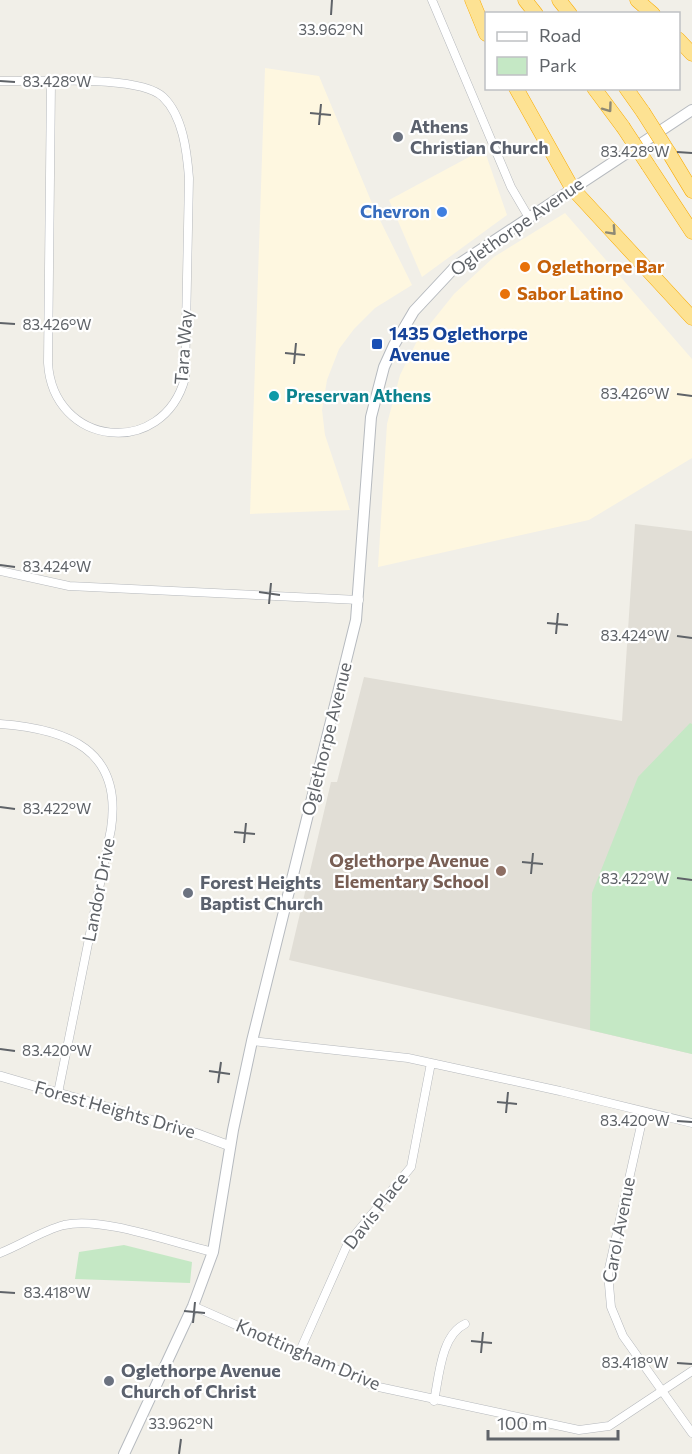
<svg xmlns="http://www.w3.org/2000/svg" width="692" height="1454" font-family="Commissioner,sans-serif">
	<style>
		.commercial { fill: #fef7e0 }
		.education { fill: #e1ded6 }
		.green { fill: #c5e8c5 }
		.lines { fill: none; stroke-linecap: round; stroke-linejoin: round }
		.minor-casing { stroke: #b5b8bc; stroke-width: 9 }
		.tertiary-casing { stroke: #b5b8bc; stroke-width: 10 }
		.secondary-casing { stroke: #b6babf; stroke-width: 12 }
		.motorway-casing { stroke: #f9ab00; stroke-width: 15 }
		.minor { stroke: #fff; stroke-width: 8 }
		.tertiary { stroke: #fff; stroke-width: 9 }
		.secondary { stroke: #fff; stroke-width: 10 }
		.motorway { stroke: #fde293; stroke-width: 14 }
		.motorway-bridge-casing { stroke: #f9ab00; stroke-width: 15; stroke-linecap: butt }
		.motorway-bridge { stroke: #fde293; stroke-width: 14 }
		.oneway { stroke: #8e8975 }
		.ticks { fill: none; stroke: #5f6368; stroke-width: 2 }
		.worship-dot { fill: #6b7280; stroke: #fff; stroke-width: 2 }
		.shop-dot { fill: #3f7fe0; stroke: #fff; stroke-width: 2 }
		.food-dot { fill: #e8710a; stroke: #fff; stroke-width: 2 }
		.transit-dot { fill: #1a4fb4; stroke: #fff; stroke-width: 2 }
		.culture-dot { fill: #0f9aa8; stroke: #fff; stroke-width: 2 }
		.education-dot { fill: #8d6e63; stroke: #fff; stroke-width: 2 }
		.labels { text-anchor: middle; stroke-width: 4.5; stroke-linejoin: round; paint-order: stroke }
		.worship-label { font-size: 18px; font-weight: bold; fill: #5b616d; stroke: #fff; text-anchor: start }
		.shop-label { font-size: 18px; font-weight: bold; fill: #366cbe; stroke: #fff; text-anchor: end }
		.street-label { font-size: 18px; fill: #5f6368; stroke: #fff }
		.food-label { font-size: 18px; font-weight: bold; fill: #c56008; stroke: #fff; text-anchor: start }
		.transit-label { font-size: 18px; font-weight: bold; fill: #164399; stroke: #fff; text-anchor: start }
		.culture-label { font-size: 18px; font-weight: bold; fill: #0d838f; stroke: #fff; text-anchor: start }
		.education-label { font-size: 18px; font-weight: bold; fill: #785e54; stroke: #fff; text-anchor: end }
		.ticks-label { font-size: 15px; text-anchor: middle; fill: #5f6368; stroke: #fff; stroke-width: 4.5; stroke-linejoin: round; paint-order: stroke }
	</style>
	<rect width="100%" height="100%" fill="#f1efe8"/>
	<path class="commercial" d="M265,68L319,76L374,208L412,285L375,308L354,329L339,349L327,380L322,410L325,435L350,510L250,514Z
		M484,149L507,215L422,277L389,200Z
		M565,213L692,359V458L589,520L378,567L387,424L400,375L418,339L454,294L494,257Z"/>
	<path class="education" d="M635,524L692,531V1054L289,960L331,782H337L364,677L622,721Z"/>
	<path class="green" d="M690,723L692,724V1054L590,1030L592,893L638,777Z
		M124,1245L192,1262L190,1283L75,1279L79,1252Z"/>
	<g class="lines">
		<g class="minor-casing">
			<path id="minor" d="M432,0L511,187L528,216
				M0,81C35,82 139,74 163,97C183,116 187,152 189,178L185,378C163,459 53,447 48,363L51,82
				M0,571L69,586L359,600
				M0,724C67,729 123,749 111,829L58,1093
				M252,1041L408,1058L560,1091L692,1123
				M644,1112L608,1273L611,1307L623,1336L692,1433
				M0,1253C21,1245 41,1231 64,1225C102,1216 173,1243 213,1252
				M193,1306L374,1386L579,1430L609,1426L692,1371
				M299,1353L348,1243L411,1167L431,1063
				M434,1401C439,1377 441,1335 465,1324"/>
		</g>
		<g class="tertiary-casing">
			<path id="tertiary" d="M0,1076L195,1133L230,1146"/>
		</g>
		<g class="secondary-casing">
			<path id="secondary" d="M124,1454L193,1306L213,1252L233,1130L252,1041L356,620L371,417L384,367L394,345L414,311L456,266L692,110"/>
		</g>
		<g class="motorway-casing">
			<path id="motorway" d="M472,0L486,34
				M525,0L536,14
				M559,0L570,14
				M637,0L653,14
				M678,39L692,54
				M516,88L572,188L692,318
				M594,88L623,127
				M626,88L643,112
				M669,153L692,191
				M648,165L692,232"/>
		</g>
		<use href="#minor" class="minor"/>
		<use href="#tertiary" class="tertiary"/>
		<use href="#secondary" class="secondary"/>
		<use href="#motorway" class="motorway"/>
		<g class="motorway-bridge-casing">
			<path id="motorway-bridge" d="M643,112L669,153
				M623,127L648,165"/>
		</g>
		<use href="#motorway-bridge" class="motorway-bridge"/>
	</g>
	<defs><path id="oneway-chevron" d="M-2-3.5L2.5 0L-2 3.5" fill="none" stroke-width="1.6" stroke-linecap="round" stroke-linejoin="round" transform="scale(1.5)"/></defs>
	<g class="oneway">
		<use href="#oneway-chevron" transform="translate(608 108) rotate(54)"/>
		<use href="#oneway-chevron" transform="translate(612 231) rotate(47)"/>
	</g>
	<path class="ticks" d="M331,15L332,0M0,81L15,82M310,113L331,115M319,125L321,104M677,152L692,153M0,323L15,324M285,353L305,355M294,364L296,343M677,394L692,396M0,565L15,567M259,592L280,595M269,604L271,583M547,623L568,625M556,634L558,613M677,636L692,638M0,807L15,809M234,832L255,834M244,843L246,823M522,862L543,864M531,874L533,853M677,878L692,880M0,1049L15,1051M209,1071L230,1074M218,1083L221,1062M497,1102L517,1104M506,1113L508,1092M677,1121L692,1122M0,1292L15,1293M184,1311L205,1313M193,1323L195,1302M471,1341L492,1343M481,1353L483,1332M677,1363L692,1364M179,1454L181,1439"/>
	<g class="worship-dot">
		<circle cx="398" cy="137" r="6"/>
		<circle cx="188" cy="893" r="6"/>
		<circle cx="109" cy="1381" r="6"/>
	</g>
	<circle class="shop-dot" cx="442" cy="212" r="6"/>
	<g class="food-dot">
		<circle cx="525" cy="267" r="6"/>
		<circle cx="505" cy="294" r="6"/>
	</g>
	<rect class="transit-dot" x="371" y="338" width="12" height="12" rx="3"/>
	<circle class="culture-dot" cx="274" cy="396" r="6"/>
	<circle class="education-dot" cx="501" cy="871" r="6"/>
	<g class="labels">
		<g class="worship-label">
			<text x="410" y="133">Athens<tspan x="410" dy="21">Christian Church</tspan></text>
			<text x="200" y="889">Forest Heights<tspan x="200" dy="21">Baptist Church</tspan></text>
			<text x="121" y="1377">Oglethorpe Avenue<tspan x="121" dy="21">Church of Christ</tspan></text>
		</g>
		<g class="shop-label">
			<text x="430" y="218">Chevron</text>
		</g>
		<g class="street-label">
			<text transform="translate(517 227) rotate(-35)" y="6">Oglethorpe Avenue</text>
			<text transform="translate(184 347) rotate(-86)" y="6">Tara Way</text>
			<text transform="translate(327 739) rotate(-76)" y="6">Oglethorpe Avenue</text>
			<text transform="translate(99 890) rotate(-79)" y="6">Landor Drive</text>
			<text transform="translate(115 1110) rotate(16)" y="6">Forest Heights Drive</text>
			<text transform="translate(376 1211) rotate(-52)" y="6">Davis Place</text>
			<text transform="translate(619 1230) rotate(-79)" y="6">Carol Avenue</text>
			<text transform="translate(308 1355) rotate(23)" y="6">Knottingham Drive</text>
		</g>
		<g class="food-label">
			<text x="537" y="273">Oglethorpe Bar</text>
			<text x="517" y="300">Sabor Latino</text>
		</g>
		<g class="transit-label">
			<text x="389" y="340">1435 Oglethorpe<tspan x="389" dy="21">Avenue</tspan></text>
		</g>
		<g class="culture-label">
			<text x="286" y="402">Preservan Athens</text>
		</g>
		<g class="education-label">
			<text x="489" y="867">Oglethorpe Avenue<tspan x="489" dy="21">Elementary School</tspan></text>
		</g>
	</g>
	<g class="ticks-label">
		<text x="331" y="35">33.962°N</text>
		<text x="57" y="87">83.428°W</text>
		<text x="635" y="157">83.428°W</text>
		<text x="57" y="330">83.426°W</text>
		<text x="635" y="399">83.426°W</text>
		<text x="57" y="572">83.424°W</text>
		<text x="635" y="641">83.424°W</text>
		<text x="57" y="814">83.422°W</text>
		<text x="635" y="884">83.422°W</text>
		<text x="57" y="1056">83.420°W</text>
		<text x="635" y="1126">83.420°W</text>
		<text x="57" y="1298">83.418°W</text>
		<text x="635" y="1368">83.418°W</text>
		<text x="181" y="1429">33.962°N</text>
	</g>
	<rect x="485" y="12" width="195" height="78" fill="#ffffff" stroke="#bfc1c3" stroke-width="1.5"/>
	<rect x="497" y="32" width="30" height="9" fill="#ffffff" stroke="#bfc1c3" stroke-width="1.5"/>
	<text x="539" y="42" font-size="18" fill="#5f6368">Road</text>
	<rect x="497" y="57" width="30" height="18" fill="#c5e8c5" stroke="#bfc1c3" stroke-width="1.5"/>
	<text x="539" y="72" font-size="18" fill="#5f6368">Park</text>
	<path d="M488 1430v9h130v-9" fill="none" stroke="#5f6368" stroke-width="3"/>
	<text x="497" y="1430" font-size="18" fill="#5f6368" stroke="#ffffff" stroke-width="4.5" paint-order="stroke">100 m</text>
</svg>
